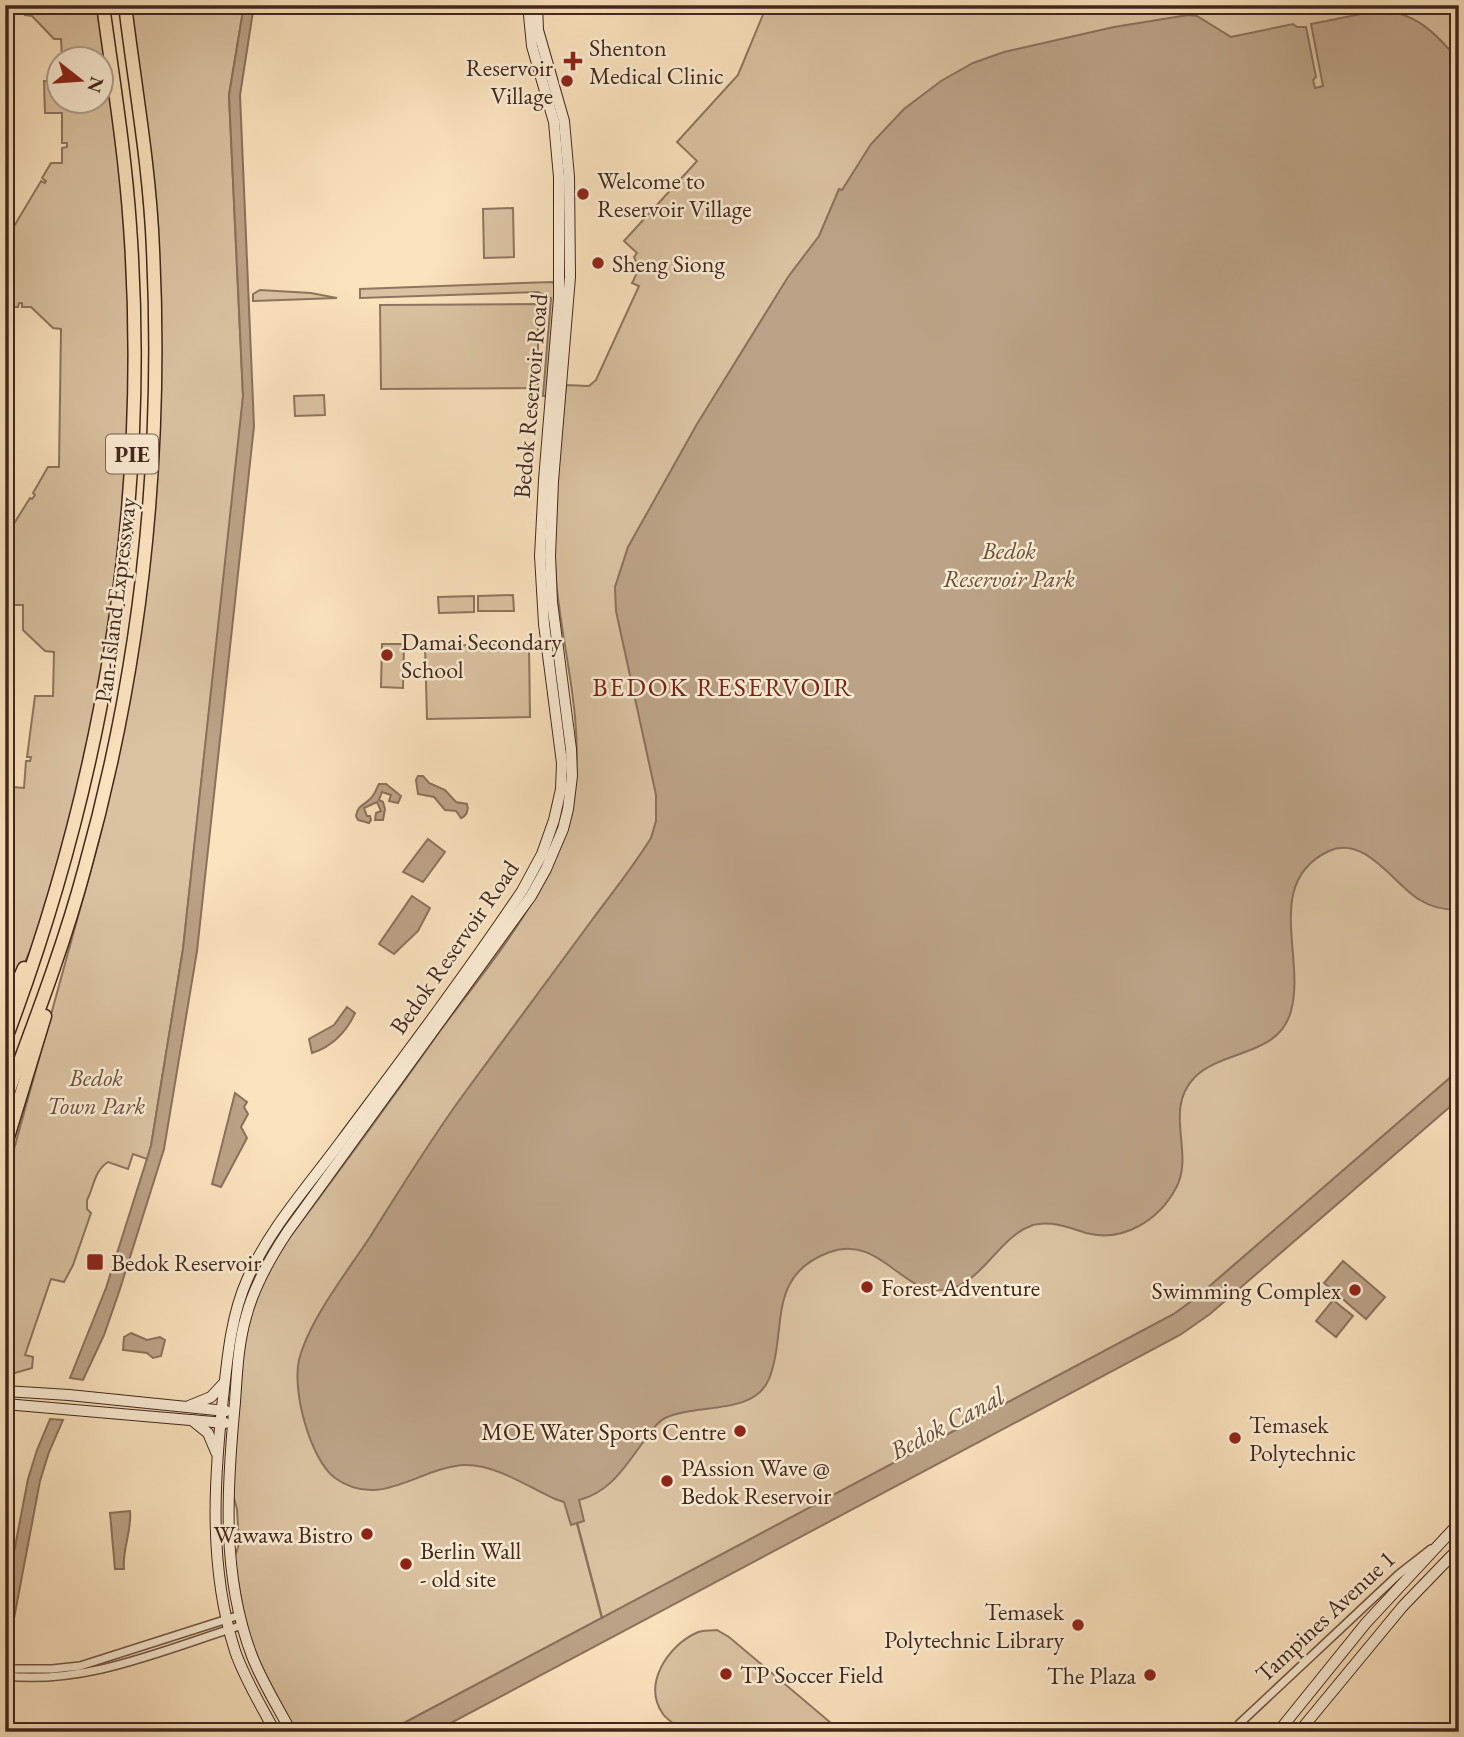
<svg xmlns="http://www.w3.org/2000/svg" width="1464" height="1737" viewBox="0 0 1464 1737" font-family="'EB Garamond',serif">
  <rect width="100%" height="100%" fill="#fbe3be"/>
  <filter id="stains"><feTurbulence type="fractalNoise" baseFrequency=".00286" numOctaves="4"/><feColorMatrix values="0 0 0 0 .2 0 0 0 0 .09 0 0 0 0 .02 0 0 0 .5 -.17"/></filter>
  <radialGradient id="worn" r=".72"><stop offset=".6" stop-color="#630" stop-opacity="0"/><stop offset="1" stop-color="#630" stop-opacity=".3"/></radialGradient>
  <!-- green -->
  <g fill="#dbc3a2" stroke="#8e755f" stroke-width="2">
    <polygon points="24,5 101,5 129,225 130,440 104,690 54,897 5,1007 5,798 13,787 24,788 26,761 30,761 31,757 27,757 35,696 53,696 54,652 45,651 23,630 23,605 5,605 5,538 30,498 32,499 35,495 33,493 48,467 59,467 61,329 53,328 31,307 22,307 22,303 19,303 18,307 5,307 5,281 9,281 10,233 41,181 45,183 46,181 42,178 51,163 62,163 62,148 67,147 67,143 62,143 62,113 45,113 44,81 59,81 60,102 102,102 102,60 62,59 61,39 54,39 32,16 25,15"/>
    <path d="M129 5H244L229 95 243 396 241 424 183 949 151 1146 147 1159 133 1154 128 1169 108 1162C94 1171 94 1187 87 1200V1209L91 1213 73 1265 64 1282 51 1279 25 1355 33 1357 32 1368 5 1376V1182L99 840 125 723 159 405Z"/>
    <path d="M767 5H1459V1070L1197 1297 1174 1314 387 1732H293L263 1674 246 1626 234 1559 239 1544 237 1509 231 1488 243 1346 257 1294 278 1253C333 1180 387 1106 440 1031 494 957 565 879 575 785 583 717 562 647 556 580 551 516 560 449 566 385L589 386 596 380 639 286 632 283C637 274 640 267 634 257L637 253 624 241 697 161 677 142 738 75Z"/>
    <polygon points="513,208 514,257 484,258 483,209"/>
    <polygon points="552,282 556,286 549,396 543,396 551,298 538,292 360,298 360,289"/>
    <polygon points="260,290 311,293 337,298 253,301 253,294"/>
    <polygon points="538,304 538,388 381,389 380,305"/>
    <polygon points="324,395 325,415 295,416 294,396"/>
    <polygon points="513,595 514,611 478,611 478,596"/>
    <polygon points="474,596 474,612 439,613 438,597"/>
    <polygon points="382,644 404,644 403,688 381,687"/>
    <polygon points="529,644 530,717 427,719 425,646"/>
    <path d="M717 1630 729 1637 837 1728 836 1732H684C678 1726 668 1721 663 1714 642 1684 668 1646 696 1633 702 1630 710 1631 717 1630Z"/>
  </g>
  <!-- water -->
  <g fill="#bca387" stroke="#8b715c" stroke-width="2">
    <polygon points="244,5 254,5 240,95 254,426 197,951 164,1149 119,1292 104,1335 83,1380 70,1378 106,1288 151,1146 183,949 243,396 229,95"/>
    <path d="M1376 11C1414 10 1436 33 1459 61V910C1445 910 1431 907 1420 900 1395 886 1365 834 1329 851 1263 882 1306 957 1291 1011 1279 1057 1222 1049 1194 1078 1163 1111 1195 1153 1176 1188 1159 1220 1123 1243 1086 1233 1070 1228 1051 1220 1033 1225 994 1238 980 1294 934 1290 900 1287 875 1235 830 1252 765 1275 788 1331 769 1379 754 1416 696 1403 665 1418 657 1422 652 1430 647 1437 627 1463 612 1492 579 1500L584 1521 571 1525 564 1502 555 1499C528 1487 497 1465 466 1465 420 1466 381 1511 335 1478 310 1459 292 1391 299 1360 309 1320 347 1272 370 1237 401 1188 432 1137 466 1091 508 1034 550 977 592 920 612 893 633 867 651 838L656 821V795L616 611 615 587 628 547 697 424 788 277 819 236 839 189 842 190 871 144 904 109 941 81 973 63 1004 52 1114 27 1188 15 1197 16 1231 37 1293 24 1297 27H1306L1316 77 1313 80 1315 88 1323 86 1311 24Z"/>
    <path d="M418 776H423L429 783 445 790 456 802 467 804C469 809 467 816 461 818L456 811 445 810 434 797 418 794 416 780Z"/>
    <path d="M379 784H386L401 796 398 803 389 801 391 795 382 792 379 800 383 802 385 809 383 820H375L376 813 381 811 377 802 364 808 367 816H370L371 820 369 823 358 820 356 816C358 805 363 806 370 799 375 795 376 789 379 784Z"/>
    <polygon points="428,839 445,852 423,882 403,872"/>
    <polygon points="412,896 430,908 418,931 394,954 379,944"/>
    <path d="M347 1007 355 1013C347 1031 332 1047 312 1053L309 1039 334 1025Z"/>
    <polygon points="1459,1070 1459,1099 1210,1314 1180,1335 434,1732 387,1732 1174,1314 1197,1297"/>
    <polygon points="235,1093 247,1102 244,1107 248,1114 241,1127 247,1138 221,1187 212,1184"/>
    <polygon points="1343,1261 1385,1297 1366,1319 1324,1283"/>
    <polygon points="1333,1300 1353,1316 1336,1337 1316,1321"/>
    <polygon points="131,1333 147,1340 160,1337 165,1340 161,1356 153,1358 147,1353 123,1350 124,1337"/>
    <polygon points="50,1419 63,1420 49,1452 40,1481 5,1666 5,1599 28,1479 37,1450"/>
    <path d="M130 1511C132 1531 122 1549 124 1569H115L110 1513Z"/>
  </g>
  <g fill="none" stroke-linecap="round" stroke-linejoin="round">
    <!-- stream -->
    <polyline stroke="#8b715c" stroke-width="2.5" points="577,1523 602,1618"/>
    <defs>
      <g id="minor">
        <polyline points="5,1669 52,1669 80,1666 240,1615"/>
        <path d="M5 1676C88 1685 165 1649 243 1625"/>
        <polyline points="1235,1732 1239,1724 1399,1574 1431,1549"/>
      </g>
      <g id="secondary">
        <polyline points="5,1391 69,1395 226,1411"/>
        <polyline points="5,1404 225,1423"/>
        <polyline points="189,1406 211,1397 223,1384"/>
        <polyline points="192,1420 208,1433 216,1452"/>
        <path d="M275 1732C261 1705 245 1680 235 1651 208 1566 214 1476 224 1389 228 1352 232 1314 247 1280 269 1229 309 1185 342 1140 403 1058 465 976 522 891L542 854 554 820 561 789 562 763 544 624 540 556 544 480 559 298V177L554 122 532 46 528 5"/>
        <path d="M291 1732C278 1707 262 1682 252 1656 221 1575 227 1486 235 1402 237 1374 238 1344 246 1317 254 1286 270 1258 288 1231L531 896 546 869 563 829 568 809 572 776 571 749 552 602 550 556 553 481 570 277 569 177 564 121 538 30 537 5"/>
        <polyline points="1278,1732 1366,1623 1459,1523"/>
        <polyline points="1299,1732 1403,1606 1459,1548"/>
      </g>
      <g id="motorway">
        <polyline points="5,1011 24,968"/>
        <path d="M5 1041C104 780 150 505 130 226 125 152 113 79 103 5"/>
        <path d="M5 1101C34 1023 64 946 85 867 141 667 163 458 153 250 150 169 135 87 125 5"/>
        <polyline points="5,1147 45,1016"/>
      </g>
    </defs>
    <!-- minor casing -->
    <use href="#minor" stroke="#705644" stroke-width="10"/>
    <!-- secondary casing -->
    <use href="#secondary" stroke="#41271c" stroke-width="12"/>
    <!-- motorway casing -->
    <use href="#motorway" stroke="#41271c" stroke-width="15"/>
    <!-- minor -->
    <use href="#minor" stroke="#fcedd5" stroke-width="7"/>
    <!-- secondary -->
    <use href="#secondary" stroke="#fcedd5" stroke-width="10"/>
    <!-- motorway -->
    <use href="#motorway" stroke="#fbe3be" stroke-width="12"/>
  </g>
  <!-- markers -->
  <g fill="#8f2418" stroke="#fcedd5" stroke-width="2.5">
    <path d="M569.5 50.5h7v7h7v7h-7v7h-7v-7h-7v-7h7z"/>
    <circle cx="567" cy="81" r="7"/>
    <circle cx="583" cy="194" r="7"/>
    <circle cx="598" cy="263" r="7"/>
    <circle cx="387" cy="655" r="7"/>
    <rect x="86" y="1253" width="18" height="18" rx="3.5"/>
    <circle cx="867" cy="1287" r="7"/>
    <circle cx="1355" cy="1290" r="7"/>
    <circle cx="740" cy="1431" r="7"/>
    <circle cx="1235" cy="1438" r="7"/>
    <circle cx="667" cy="1481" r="7"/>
    <circle cx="367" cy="1534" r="7"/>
    <circle cx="406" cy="1564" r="7"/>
    <circle cx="1078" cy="1625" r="7"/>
    <circle cx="726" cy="1674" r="7"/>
    <circle cx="1150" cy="1675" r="7"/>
  </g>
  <g text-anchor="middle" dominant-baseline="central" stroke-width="5" stroke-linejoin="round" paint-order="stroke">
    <!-- shield labels -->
    <rect fill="#fcedd5" stroke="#796254" stroke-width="2" x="106" y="434.5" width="52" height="39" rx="5"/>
    <g font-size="23" font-weight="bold" fill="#41271c">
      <text x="132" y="454">PIE</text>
    </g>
    <!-- poi labels -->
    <g font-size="24" fill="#41271c" stroke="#fcedd5" text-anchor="start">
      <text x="589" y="47">Shenton<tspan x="589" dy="28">Medical Clinic</tspan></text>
      <text x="553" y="67" text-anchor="end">Reservoir<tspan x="553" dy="28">Village</tspan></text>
      <text x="597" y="180">Welcome to<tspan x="597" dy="28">Reservoir Village</tspan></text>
      <text x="612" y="263">Sheng Siong</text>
      <text x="401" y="641">Damai Secondary<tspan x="401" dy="28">School</tspan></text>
      <text x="111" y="1262">Bedok Reservoir</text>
      <text x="881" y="1287">Forest Adventure</text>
      <text x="1341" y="1290" text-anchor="end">Swimming Complex</text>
      <text x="1249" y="1424">Temasek<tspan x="1249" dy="28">Polytechnic</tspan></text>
      <text x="726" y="1431" text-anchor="end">MOE Water Sports Centre</text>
      <text x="681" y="1467">PAssion Wave @<tspan x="681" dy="28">Bedok Reservoir</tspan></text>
      <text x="353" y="1534" text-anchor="end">Wawawa Bistro</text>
      <text x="420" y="1550">Berlin Wall<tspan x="420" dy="28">- old site</tspan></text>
      <text x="1064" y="1611" text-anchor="end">Temasek<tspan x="1064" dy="28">Polytechnic Library</tspan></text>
      <text x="740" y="1674">TP Soccer Field</text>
      <text x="1136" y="1675" text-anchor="end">The Plaza</text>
    </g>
    <!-- street labels -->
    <g font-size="24" fill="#41271c" stroke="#fcedd5">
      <text transform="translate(530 396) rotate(-85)">Bedok Reservoir Road</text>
      <text transform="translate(115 600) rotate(-83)">Pan-Island Expressway</text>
      <text transform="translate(454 947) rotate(-55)">Bedok Reservoir Road</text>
      <text transform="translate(1325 1616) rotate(-43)">Tampines Avenue 1</text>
    </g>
    <!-- park labels -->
    <g font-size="24" font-style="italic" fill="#684e3e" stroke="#fcedd5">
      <text x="1009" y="550">Bedok<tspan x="1009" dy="28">Reservoir Park</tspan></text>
      <text x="96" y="1077">Bedok<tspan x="96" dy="28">Town Park</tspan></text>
    </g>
    <!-- neighbourhood labels -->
    <g font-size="26" letter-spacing="2" fill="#7a1f14" stroke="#fcedd5">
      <text x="723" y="687">BEDOK RESERVOIR</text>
    </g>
    <!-- water labels -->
    <g font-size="26" font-style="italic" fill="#664c3c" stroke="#fcedd5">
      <text transform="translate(947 1423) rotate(-28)">Bedok Canal</text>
    </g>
  </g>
  <!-- margin -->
  <rect width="1464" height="1737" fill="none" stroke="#fbe3be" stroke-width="28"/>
  <rect x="7" y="7" width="1450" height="1723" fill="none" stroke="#41271c" stroke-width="3.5"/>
  <rect x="14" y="14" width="1436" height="1709" fill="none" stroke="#41271c" stroke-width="2"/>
  <!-- north arrow -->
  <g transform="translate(80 80) rotate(107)"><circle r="33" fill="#fcedd5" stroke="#b19e8b" stroke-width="2"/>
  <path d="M0-5L12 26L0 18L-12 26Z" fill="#8f2418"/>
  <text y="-10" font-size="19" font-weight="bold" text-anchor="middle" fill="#41271c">N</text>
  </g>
  <rect width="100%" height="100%" filter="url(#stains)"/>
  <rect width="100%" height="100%" fill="url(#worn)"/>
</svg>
